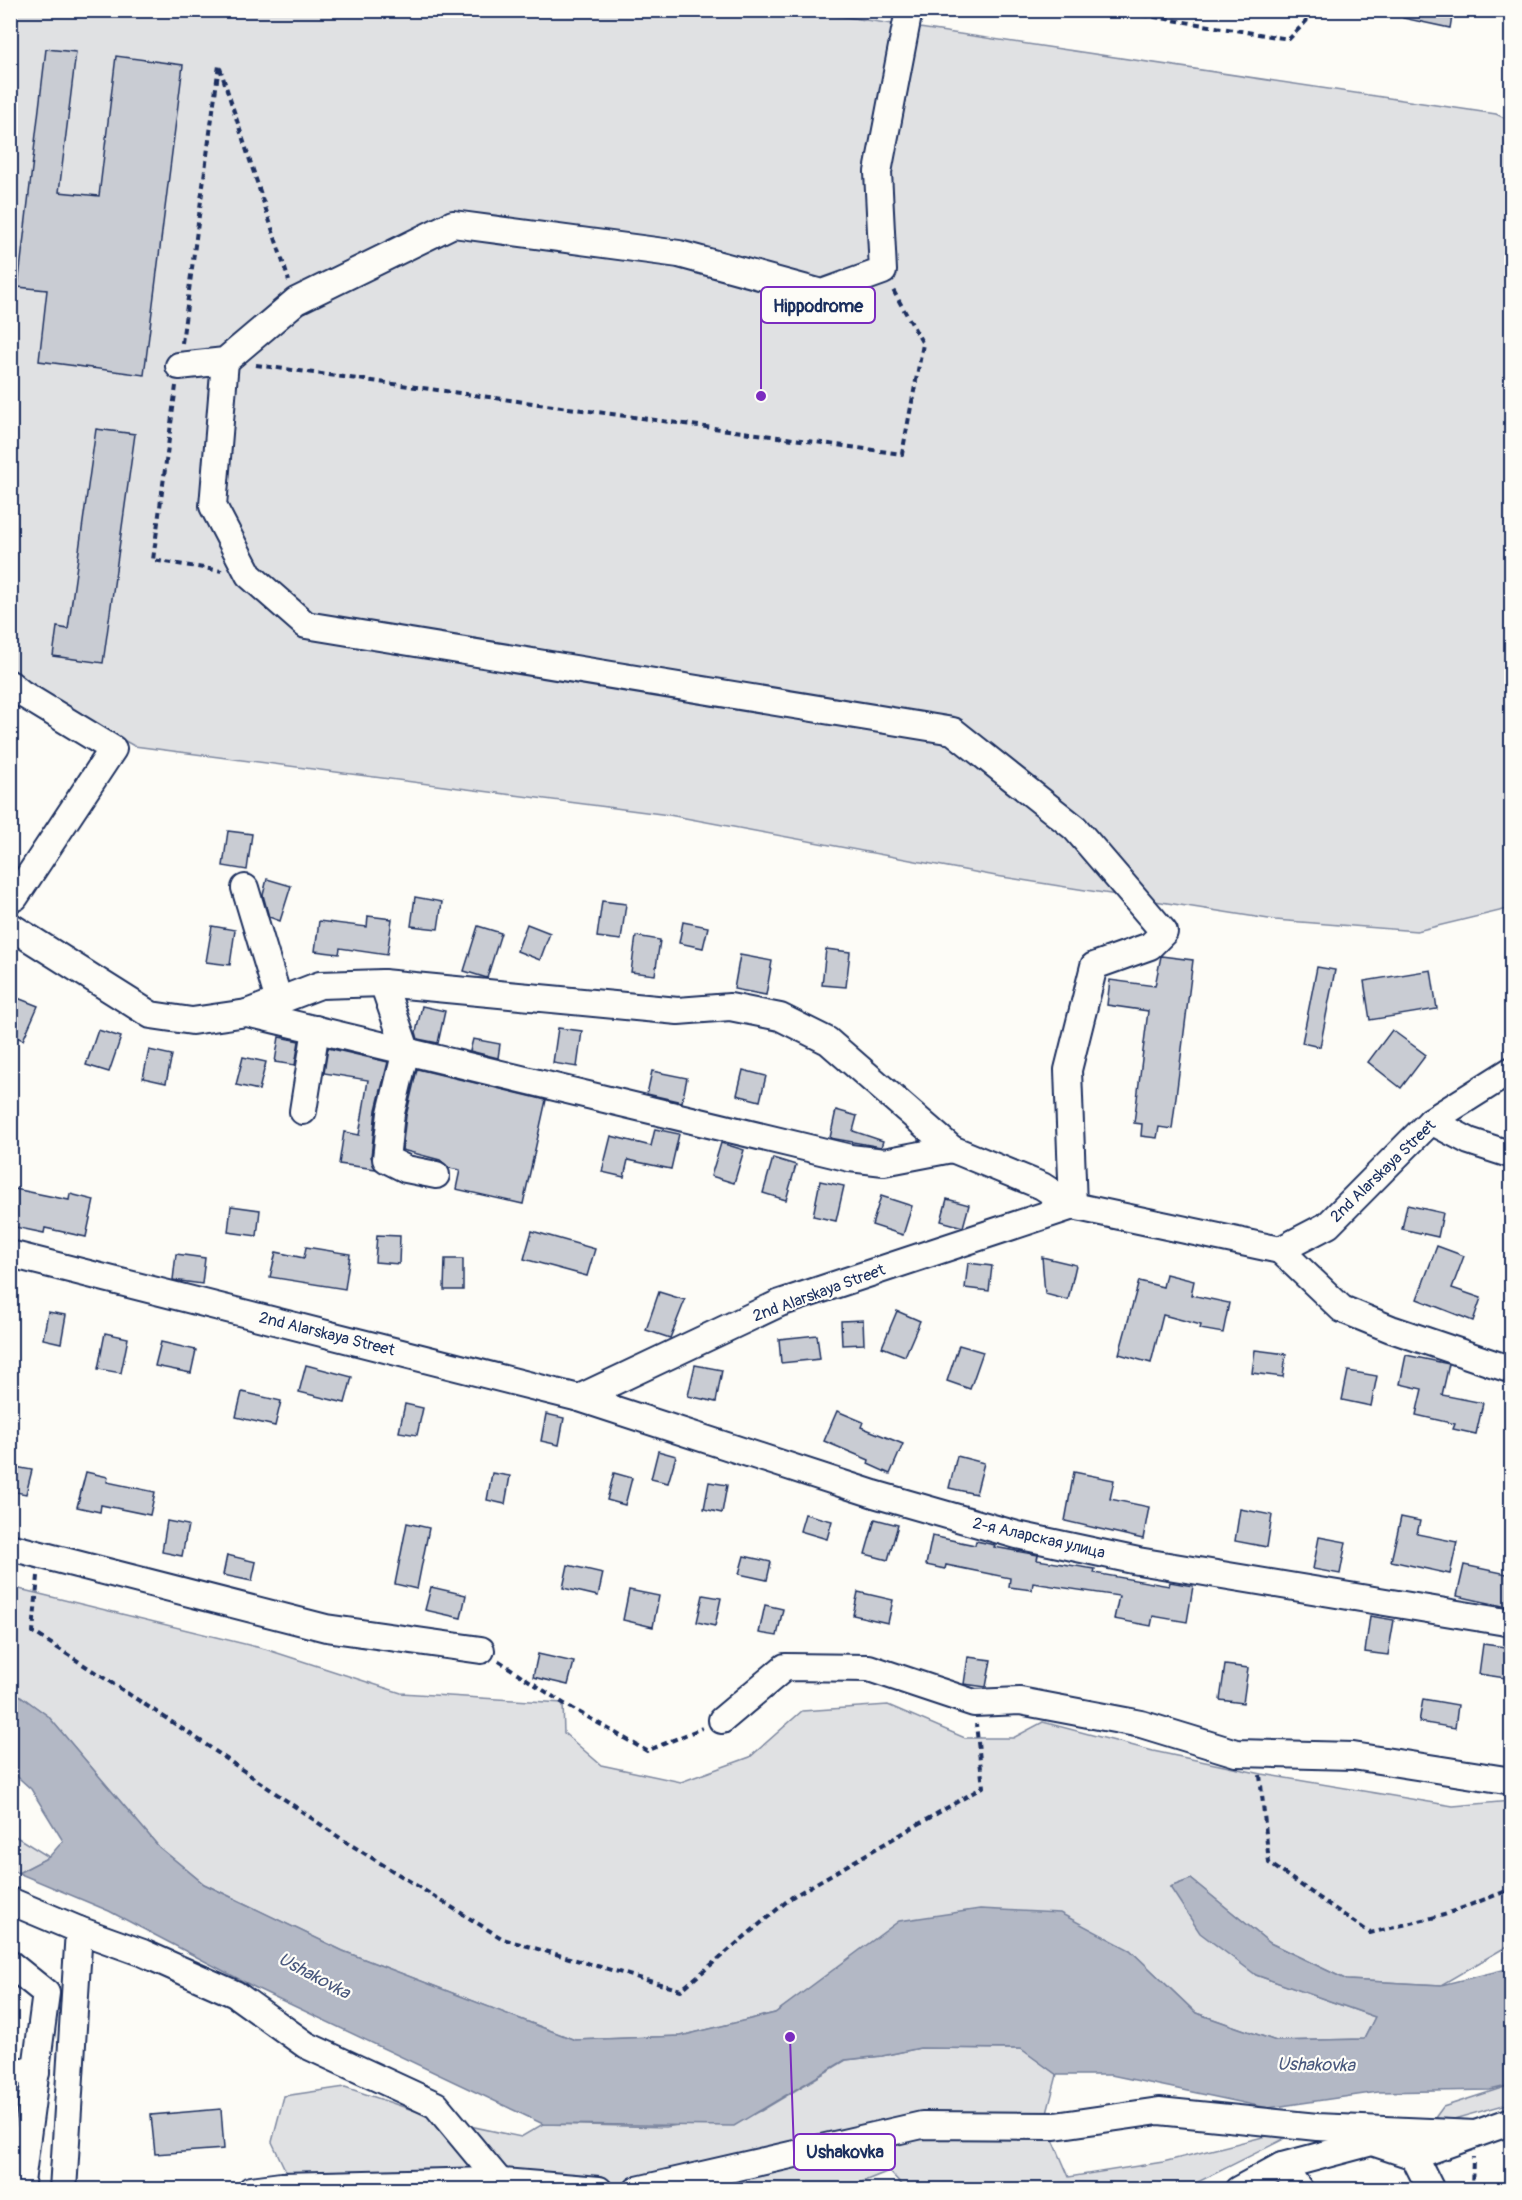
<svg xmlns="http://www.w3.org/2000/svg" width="1522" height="2200" viewBox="0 0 1522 2200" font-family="Pangolin,sans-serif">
  <rect width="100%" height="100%" fill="#fdfcf7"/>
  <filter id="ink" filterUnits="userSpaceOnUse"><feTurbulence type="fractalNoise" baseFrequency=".0167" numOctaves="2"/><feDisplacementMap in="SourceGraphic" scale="12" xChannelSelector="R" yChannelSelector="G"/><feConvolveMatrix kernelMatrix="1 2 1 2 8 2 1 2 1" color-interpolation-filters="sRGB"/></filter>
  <g filter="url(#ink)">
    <!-- green -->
    <g fill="#e0e1e3" stroke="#7e88a0" stroke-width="1.5">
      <polygon points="799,10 1496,114 1511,121 1512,908 1417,931 1275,920 996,876 669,815 134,746 31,687 11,672 10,13 13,11"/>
      <polygon points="11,1587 265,1649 401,1693 563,1703 564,1733 601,1765 681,1782 750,1757 802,1711 888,1705 965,1738 1013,1738 1043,1722 1153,1751 1262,1774 1453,1806 1511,1801 1511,1944 1441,1985 1347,1980 1270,1943 1191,1879 1170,1887 1256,1975 1375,2017 1364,2039 1276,2041 1196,2013 1130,1950 822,1980 775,2013 681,2036 575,2040 343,1951 204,1884 159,1847 48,1716 11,1689"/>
      <polygon points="10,1833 49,1857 18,1873 11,1870"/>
      <polygon points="920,2048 1022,2049 1057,2075 1045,2121 1069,2177 1163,2162 1283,2132 1286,2136 1282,2140 1182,2190 906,2189 889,2171 842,2190 335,2190 290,2180 272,2142 284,2096 345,2087 442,2120 521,2137 543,2124 666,2127 761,2111 846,2060 882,2056"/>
      <polygon points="1511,2085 1511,2103 1429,2126 1443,2107"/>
    </g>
    <!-- water -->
    <polygon fill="#b3b8c5" stroke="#76819c" stroke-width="1.5" points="11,1689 48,1716 159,1847 204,1884 343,1951 575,2040 681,2036 775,2013 899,1921 980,1909 1060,1913 1130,1950 1196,2013 1276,2041 1364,2039 1375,2017 1256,1975 1200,1933 1170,1887 1191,1879 1270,1943 1347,1980 1441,1985 1511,1968 1511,2085 1490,2090 1378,2092 1268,2108 1111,2075 1057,2075 1021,2049 920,2048 882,2056 845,2060 734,2126 543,2124 256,1988 109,1911 18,1873 49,1857 63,1841 31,1789 11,1771"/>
    <!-- building -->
    <g fill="#c9ccd3" stroke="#1b2f5e" stroke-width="1.5">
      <polygon points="1403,10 1453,10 1450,28 1403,18"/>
      <polygon points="46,49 76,52 59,192 99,196 116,56 183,65 144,375 39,361 47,290 18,287"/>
      <polygon points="96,429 135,434 103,663 53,656 57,627 68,629"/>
      <polygon points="228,831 252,834 247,870 223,866"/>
      <polygon points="267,879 291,886 280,921 269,917 263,895"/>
      <polygon points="415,897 442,902 438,929 411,926"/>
      <polygon points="602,901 626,904 621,940 597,937"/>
      <polygon points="368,916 392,919 387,955 340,948 339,954 315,951 319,921 367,927"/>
      <polygon points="683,922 708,927 703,948 679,943"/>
      <polygon points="527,924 550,933 540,960 517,951"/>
      <polygon points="212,926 235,930 230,965 206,962"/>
      <polygon points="478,926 501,933 487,978 464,971"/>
      <polygon points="636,936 660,940 655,975 631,972"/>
      <polygon points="826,949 850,952 846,987 822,985"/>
      <polygon points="740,955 772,961 766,995 734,989"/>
      <polygon points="1161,956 1193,960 1172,1129 1159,1127 1157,1138 1141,1136 1142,1124 1134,1123 1148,1011 1107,1005 1110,980 1155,986"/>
      <polygon points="1317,967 1335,970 1320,1047 1302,1043"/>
      <polygon points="1431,970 1437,1009 1370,1020 1364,981"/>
      <polygon points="15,997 38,1006 23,1040 10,1034 10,1009"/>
      <polygon points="422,1006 445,1011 438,1043 418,1039 416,1032"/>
      <polygon points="558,1028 582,1031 577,1067 553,1063"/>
      <polygon points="98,1030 121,1037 109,1072 86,1065"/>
      <polygon points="1392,1030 1426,1055 1401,1088 1368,1062"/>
      <polygon points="279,1037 299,1041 295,1065 275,1062"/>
      <polygon points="473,1039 500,1044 498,1058 470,1051"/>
      <polygon points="328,1048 388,1062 376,1110 371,1157 376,1169 339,1164 344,1132 359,1135 368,1080 324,1073"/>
      <polygon points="149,1050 172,1055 166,1083 143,1078"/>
      <polygon points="243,1057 266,1062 259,1090 236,1085"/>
      <polygon points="417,1069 546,1100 523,1204 456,1189 460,1170 449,1168 440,1160 402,1150 406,1116"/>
      <polygon points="743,1070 766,1076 760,1101 737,1095"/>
      <polygon points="652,1071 687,1078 682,1102 647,1094"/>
      <polygon points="836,1110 857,1116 853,1131 883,1141 881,1147 830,1138"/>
      <polygon points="655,1129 679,1134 671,1169 628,1160 624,1177 602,1172 611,1136 651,1146"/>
      <polygon points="721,1143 744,1150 734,1183 711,1176"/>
      <polygon points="773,1158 796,1165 786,1200 763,1193"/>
      <polygon points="820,1181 844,1186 836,1221 813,1216"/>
      <polygon points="10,1188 69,1200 70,1194 94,1200 86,1237 45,1228 44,1233 10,1226"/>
      <polygon points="881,1196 912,1206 903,1235 872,1225"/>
      <polygon points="947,1199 969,1205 963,1227 941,1221"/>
      <polygon points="1407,1205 1443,1213 1438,1237 1402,1229"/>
      <polygon points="231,1206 260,1210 257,1236 228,1232"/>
      <polygon points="532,1231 595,1249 587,1276 524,1259"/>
      <polygon points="377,1235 400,1236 399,1264 375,1262"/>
      <polygon points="1437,1246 1464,1256 1452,1288 1481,1298 1473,1321 1417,1299"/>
      <polygon points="306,1247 350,1254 345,1289 270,1277 276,1252 304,1258"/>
      <polygon points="176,1254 205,1258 202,1284 173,1280"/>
      <polygon points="1042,1257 1076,1265 1068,1300 1045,1294"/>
      <polygon points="445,1259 463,1259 463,1290 444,1290"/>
      <polygon points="968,1263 992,1266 989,1291 965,1288"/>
      <polygon points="1166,1274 1194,1281 1191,1295 1229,1303 1223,1333 1200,1329 1201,1325 1163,1315 1151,1363 1119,1354 1139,1281 1163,1287"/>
      <polygon points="659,1292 685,1300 670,1338 646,1330"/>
      <polygon points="897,1311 920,1321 905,1356 882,1347"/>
      <polygon points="48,1312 66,1315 61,1343 43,1339"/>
      <polygon points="863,1320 864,1344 842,1345 841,1321"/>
      <polygon points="105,1333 128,1338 121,1373 98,1369"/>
      <polygon points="817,1335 820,1359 781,1363 779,1339"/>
      <polygon points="161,1342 196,1350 191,1373 155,1366"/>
      <polygon points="959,1345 983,1352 970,1389 947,1381"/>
      <polygon points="1255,1350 1286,1354 1283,1377 1252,1373"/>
      <polygon points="1406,1355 1449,1364 1442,1395 1483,1403 1476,1434 1453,1429 1455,1424 1416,1415 1422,1389 1400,1384"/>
      <polygon points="306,1365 352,1377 345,1403 299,1392"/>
      <polygon points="695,1365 722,1370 716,1402 688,1396"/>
      <polygon points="1348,1371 1377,1376 1371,1406 1342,1400"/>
      <polygon points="242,1392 281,1401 275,1426 236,1417"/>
      <polygon points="405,1404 423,1408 417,1435 399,1432"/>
      <polygon points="837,1411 863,1422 861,1427 903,1444 890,1474 868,1464 869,1460 824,1441"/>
      <polygon points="546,1414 564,1418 559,1445 541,1441"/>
      <polygon points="658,1451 676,1456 668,1483 651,1479"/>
      <polygon points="957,1456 984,1463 976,1494 949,1488"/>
      <polygon points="10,1466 32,1470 26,1494 10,1491"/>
      <polygon points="86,1472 108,1477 107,1482 155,1492 150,1515 101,1505 100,1512 77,1507"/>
      <polygon points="1074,1472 1114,1480 1110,1499 1149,1507 1143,1539 1065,1521"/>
      <polygon points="492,1473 510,1476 505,1504 487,1500"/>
      <polygon points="614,1473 632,1478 625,1505 607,1500"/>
      <polygon points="709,1482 727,1485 722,1513 704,1509"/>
      <polygon points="1240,1509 1272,1515 1267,1547 1235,1541"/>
      <polygon points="805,1514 832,1521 827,1539 800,1531"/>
      <polygon points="1401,1517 1420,1521 1417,1534 1457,1542 1450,1574 1391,1561"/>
      <polygon points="875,1519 898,1525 888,1560 865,1554"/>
      <polygon points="167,1521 188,1525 182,1556 162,1552"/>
      <polygon points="407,1523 429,1528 417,1589 395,1584"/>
      <polygon points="932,1536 975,1545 976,1541 995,1545 994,1547 1038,1555 1037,1560 1095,1569 1094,1573 1169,1586 1170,1582 1193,1586 1187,1622 1153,1616 1151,1626 1114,1619 1119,1596 1033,1583 1032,1590 1009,1587 1010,1578 946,1565 945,1569 926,1565"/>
      <polygon points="1319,1537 1346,1542 1340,1574 1313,1569"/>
      <polygon points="227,1555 256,1562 252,1581 223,1575"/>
      <polygon points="744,1556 771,1562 767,1580 739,1574"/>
      <polygon points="568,1565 603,1573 598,1596 563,1588"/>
      <polygon points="1464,1565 1512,1575 1512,1608 1457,1596"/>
      <polygon points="431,1587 466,1595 461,1618 425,1610"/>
      <polygon points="629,1590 659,1596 653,1627 623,1620"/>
      <polygon points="858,1592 893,1600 888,1623 853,1615"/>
      <polygon points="703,1595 721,1598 715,1626 697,1622"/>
      <polygon points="765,1605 783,1609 777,1636 759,1633"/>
      <polygon points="1370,1616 1394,1620 1388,1655 1365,1652"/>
      <polygon points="1483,1644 1512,1648 1512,1679 1479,1674"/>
      <polygon points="538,1654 574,1662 568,1685 533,1677"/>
      <polygon points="968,1657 991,1660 986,1687 964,1684"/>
      <polygon points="1225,1665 1248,1668 1243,1703 1220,1700"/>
      <polygon points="1423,1699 1458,1705 1455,1728 1419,1722"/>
      <polygon points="221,2109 224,2149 155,2154 151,2115"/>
    </g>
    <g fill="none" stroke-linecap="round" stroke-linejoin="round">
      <defs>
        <g id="minor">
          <polyline points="225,361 213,506 249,575 306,625 953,731 1075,828 1164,932 1150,946 1094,966 1068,1070 1073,1206"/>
          <polyline points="179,366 225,361 296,301 453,224 679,254 822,293 883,271 878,172 909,10"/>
          <polyline points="10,684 21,693 113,749 15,897 10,898"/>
          <polyline points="245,888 279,1001"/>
          <polyline points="10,926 151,1015 192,1021 247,1013 850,1158 884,1162 952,1149"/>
          <polyline points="383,983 406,1050 391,1113 386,1159 406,1169 436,1175"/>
          <polyline points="247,1013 320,985 383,983 678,1011 730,1007 780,1017 828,1041 952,1149 1042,1186 1073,1206"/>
          <polyline points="303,1111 316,1029"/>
          <polyline points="1431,1121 1469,1141 1512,1155"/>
          <polyline points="1280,1250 1342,1309 1391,1329 1512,1370"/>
          <polyline points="10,1254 579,1398 874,1494 1017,1535 1138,1561 1512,1623"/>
          <polyline points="579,1398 780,1303 1073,1206 1280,1250 1328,1225 1431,1121 1512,1070"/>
          <polyline points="10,1547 326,1628 481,1650"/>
          <polyline points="722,1720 785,1667 869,1668 974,1703 1020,1701 1141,1724 1236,1753 1353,1756 1512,1781"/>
          <polyline points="10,1901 79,1930 63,2190"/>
          <polyline points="79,1930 143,1953 235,1994 306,2045 436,2105 500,2182"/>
          <polyline points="10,1964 46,1993 20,2190"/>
          <polyline points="10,2070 36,2073"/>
          <polyline points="1414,2156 1512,2121"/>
          <polyline points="1414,2156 1431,2190"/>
          <polyline points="1282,2166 1300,2190"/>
          <polyline points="251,2190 281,2186 490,2181 599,2190"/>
          <polyline points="637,2190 922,2125 1055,2126 1159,2111 1317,2127 1475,2134"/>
          <polyline points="1238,2190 1282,2166 1372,2142 1414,2156"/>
        </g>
      </defs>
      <!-- minor casing -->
      <use href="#minor" stroke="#1b2f5e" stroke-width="30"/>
      <!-- path -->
      <g stroke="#1b2f5e" stroke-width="4" stroke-dasharray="6 4.5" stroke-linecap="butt">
        <polyline points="1112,10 1289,39 1317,10"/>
        <polyline points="182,343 219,65 289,281"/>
        <polyline points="256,365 902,454 923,344 893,290"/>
        <polyline points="176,386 153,560 222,571"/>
        <polyline points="38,1576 33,1632 195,1737 343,1840 503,1939 681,1990 792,1897 983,1787 976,1724"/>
        <polyline points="499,1661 563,1703 647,1751 702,1728"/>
        <polyline points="1260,1775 1269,1863 1370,1933 1444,1915 1509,1890 1512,1876"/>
        <polyline points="1472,2190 1473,2157"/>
      </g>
      <!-- minor -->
      <use href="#minor" stroke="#fdfcf7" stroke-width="26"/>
    </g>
  </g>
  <g text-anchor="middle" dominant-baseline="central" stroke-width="4.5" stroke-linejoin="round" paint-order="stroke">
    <!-- street labels -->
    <g font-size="16" fill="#1b2f5e" stroke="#fdfcf7">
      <text transform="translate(1383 1171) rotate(-44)">2nd Alarskaya Street</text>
      <text transform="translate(819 1293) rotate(-20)">2nd Alarskaya Street</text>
      <text transform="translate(327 1334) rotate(14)">2nd Alarskaya Street</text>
      <text transform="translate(1039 1538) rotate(13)">2-я Аларская улица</text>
    </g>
    <!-- water labels -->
    <g font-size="18" font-style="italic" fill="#49587d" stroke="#fdfcf7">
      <text transform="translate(314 1976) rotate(28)">Ushakovka</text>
      <text transform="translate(1316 2065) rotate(1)">Ushakovka</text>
    </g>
  </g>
  <!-- callouts -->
  <path fill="none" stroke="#7b2cbf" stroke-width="2" d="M761 396L761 305M790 2037L794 2152"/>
  <g fill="#7b2cbf" stroke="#fdfcf7" stroke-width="2">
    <circle cx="761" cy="396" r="6"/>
    <circle cx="790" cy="2037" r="6"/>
  </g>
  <g fill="#fdfcf7" stroke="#7b2cbf" stroke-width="2">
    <rect x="761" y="287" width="114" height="36" rx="6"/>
    <rect x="794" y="2134" width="101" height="36" rx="6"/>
  </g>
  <g font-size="18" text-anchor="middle" font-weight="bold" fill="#1b2f5e">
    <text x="818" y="312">Hippodrome</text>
    <text x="845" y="2158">Ushakovka</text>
  </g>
  <!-- margin -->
  <rect width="1522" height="2200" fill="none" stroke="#fdfcf7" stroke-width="36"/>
  <rect x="18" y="18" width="1486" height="2164" fill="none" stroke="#1b2f5e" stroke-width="2" filter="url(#ink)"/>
</svg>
